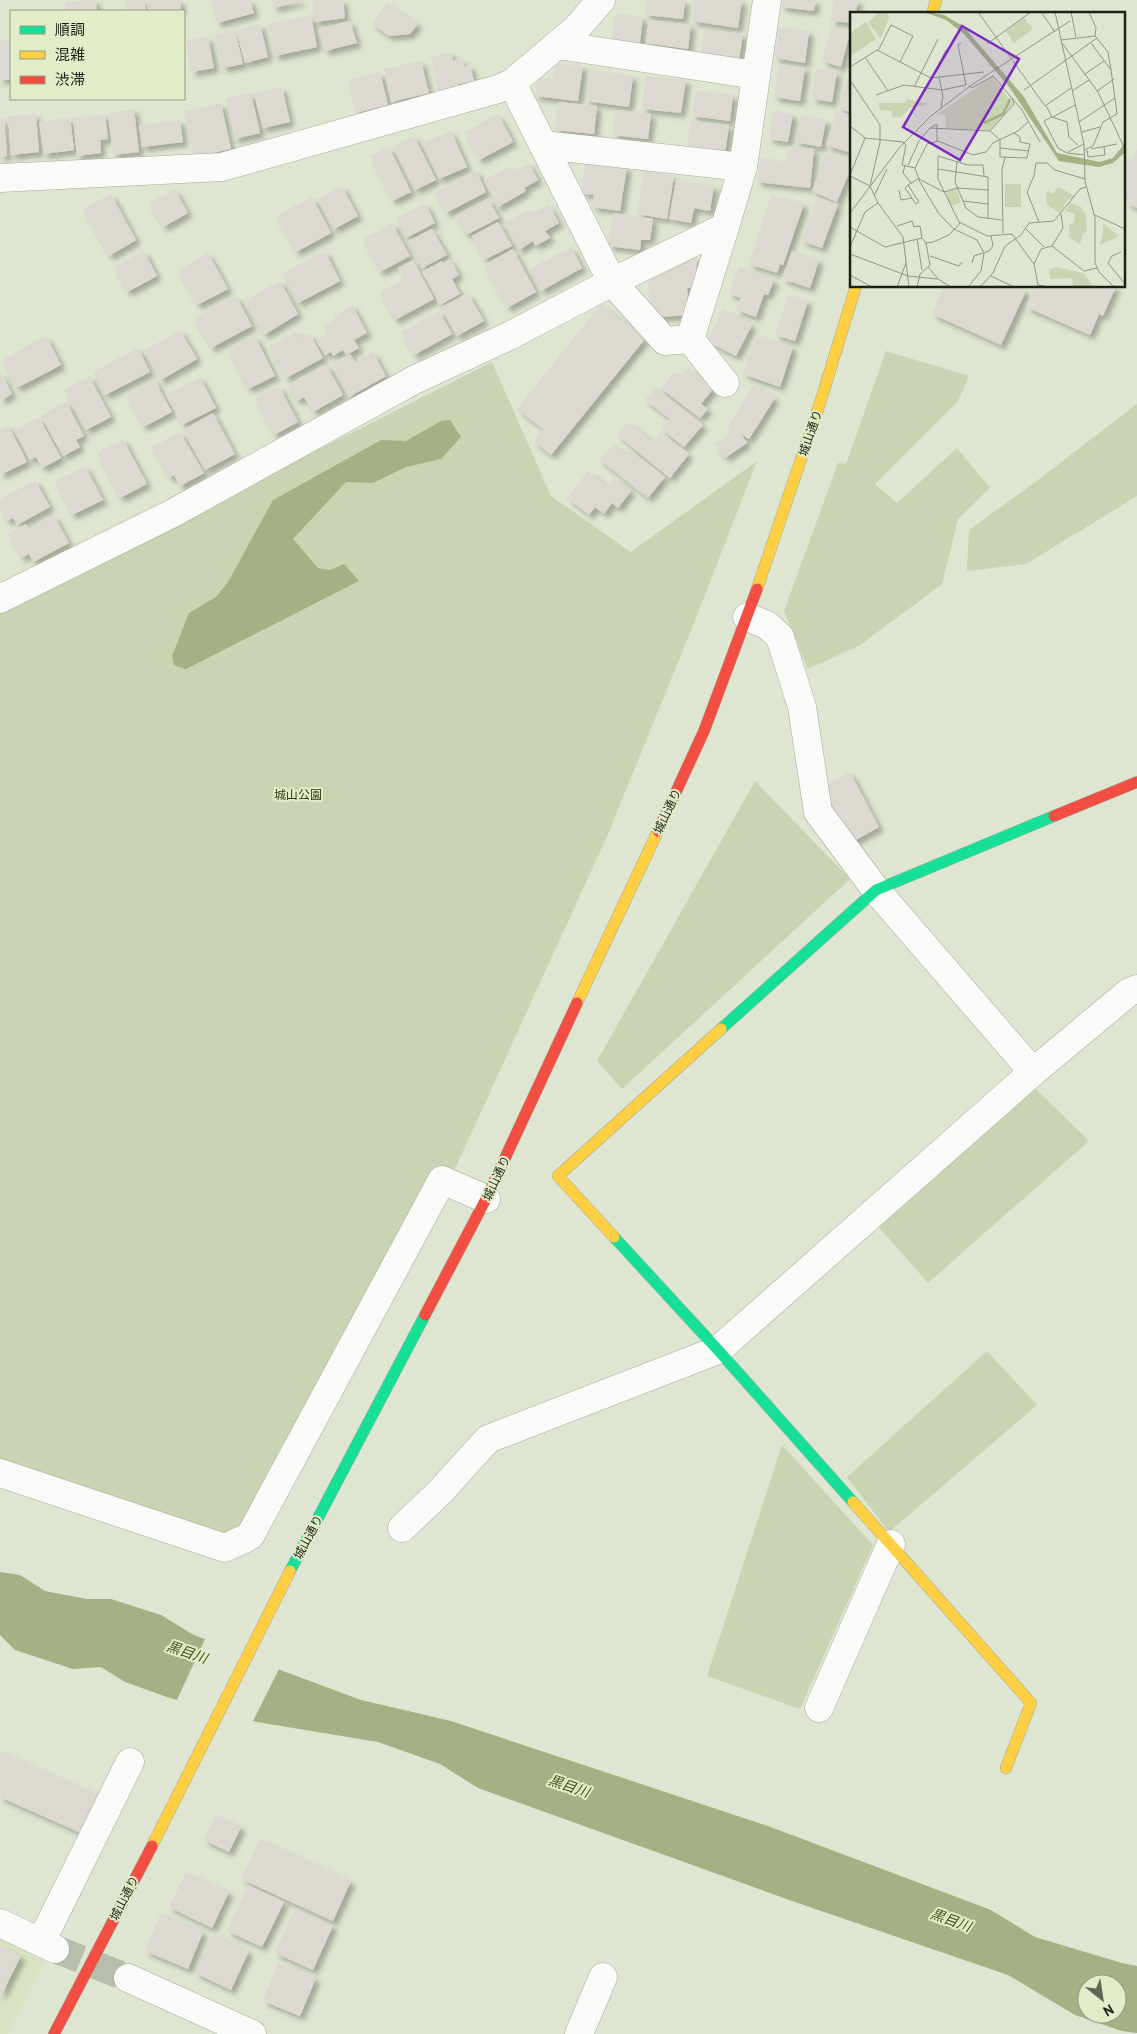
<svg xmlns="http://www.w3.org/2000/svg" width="1137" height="2034" viewBox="0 0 1137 2034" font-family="'PT Sans','Noto Sans JP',sans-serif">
  <defs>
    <filter id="shadow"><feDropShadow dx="4.5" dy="4.5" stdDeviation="2.5" flood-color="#0004"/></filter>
  </defs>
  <rect width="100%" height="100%" fill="#dee5d1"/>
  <!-- built -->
  <polygon fill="#d8e3c3" points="0,1932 48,1954 8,2034 0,2034"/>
  <!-- green -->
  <g fill="#c9d4b3">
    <polygon points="886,351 969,376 958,401 875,484 897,503 957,448 990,488 958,519 942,584 860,645 808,669 784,611 838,463 846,464"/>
    <polygon points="492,362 551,496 631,552 757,461 694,623 608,834 454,1171 438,1165 246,1530 222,1540 0,1459 0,610"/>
    <polygon points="1137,404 1137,496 1026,564 967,571 969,530 1038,480"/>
    <polygon points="755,781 850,879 622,1089 597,1061"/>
    <polygon points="1033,1086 1089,1141 928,1283 877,1225"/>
    <polygon points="987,1351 1037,1405 889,1532 847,1477"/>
    <polygon points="782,1445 873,1545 800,1709 707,1676"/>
  </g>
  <!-- water -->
  <g fill="#a3b185" fill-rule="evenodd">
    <polygon points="450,420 461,437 441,459 406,467 373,483 346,482 293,539 318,568 330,570 344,564 359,581 186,669 174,665 172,656 189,613 216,597 228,582 273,500 381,440 406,441 441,421"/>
    <path d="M0 1572 20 1575 45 1591 87 1599H111L161 1615 192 1634 283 1671 361 1700 451 1721 768 1826 991 1910 1035 1937 1122 1963 1137 1966V2033L1122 2031 1075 2015 1008 1975 795 1902 478 1788 440 1764 378 1742 257 1722 170 1698 125 1682 101 1667 73 1669 15 1650 0 1635ZM1087 1984H1117V2014H1087Z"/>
  </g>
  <!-- pier -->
  <polygon fill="#dee5d1" points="206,1637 280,1667 252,1723 176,1702"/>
  <!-- building -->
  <g fill="#ddd8d2" filter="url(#shadow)">
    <polygon points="88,0 96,0 97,11 66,11 65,3"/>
    <polygon points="126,0 145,0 146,11 127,11"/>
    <polygon points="147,0 180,0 181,11 148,11"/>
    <polygon points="211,0 250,0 254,13 217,23"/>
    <polygon points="272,0 302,0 302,1 274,8"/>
    <polygon points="313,0 343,0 345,18 315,22"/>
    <polygon points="647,0 685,0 683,19 645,15"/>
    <polygon points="695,0 742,0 738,28 692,21"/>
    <polygon points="782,0 816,0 814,11 781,7"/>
    <polygon points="834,0 858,0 856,14 851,14 851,23 831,21"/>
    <polygon points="387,3 418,24 410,34 389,36 372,24"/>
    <polygon points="615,14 643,17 639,51 611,47"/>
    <polygon points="311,15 317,47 275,56 268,24"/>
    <polygon points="649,20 691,25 688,49 646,43"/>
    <polygon points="350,21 357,43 325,51 319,29"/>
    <polygon points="260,24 268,57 245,63 236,30"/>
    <polygon points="779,27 809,31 805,63 775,58"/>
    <polygon points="831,28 850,33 841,67 822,61"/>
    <polygon points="704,29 743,34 739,60 701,55"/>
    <polygon points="235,30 243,64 223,68 215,34"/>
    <polygon points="208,37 214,68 192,72 186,41"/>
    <polygon points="11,40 11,80 0,80 0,41"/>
    <polygon points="451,52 453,61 462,59 464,67 470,65 474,81 458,84 459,89 439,93 431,57"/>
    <polygon points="421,61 429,93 391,102 384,69"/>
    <polygon points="555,63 583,66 578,101 535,96 538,77 553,79"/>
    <polygon points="780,64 805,68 800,101 774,97"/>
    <polygon points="851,67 851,112 839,109"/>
    <polygon points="816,69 837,72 832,102 812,99"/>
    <polygon points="590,70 633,76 629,107 586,101"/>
    <polygon points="380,72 388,105 356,113 348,80"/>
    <polygon points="646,76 686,80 681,113 642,109"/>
    <polygon points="282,87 290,122 263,128 254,93"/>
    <polygon points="696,90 733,95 730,121 692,116"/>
    <polygon points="251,93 260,133 235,139 226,98"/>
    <polygon points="558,102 597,106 594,134 555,130"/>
    <polygon points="221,103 231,149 193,157 184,111"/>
    <polygon points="134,109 139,152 113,155 108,113"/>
    <polygon points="616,110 651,114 648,139 613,135"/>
    <polygon points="773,111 793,114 788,142 769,139"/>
    <polygon points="837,111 851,115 851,153 826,145"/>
    <polygon points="36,114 39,152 11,155 8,116"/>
    <polygon points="105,114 108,139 100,140 101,153 77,156 73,118"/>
    <polygon points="498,114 513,142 479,160 464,133"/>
    <polygon points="801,115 826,120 821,147 795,142"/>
    <polygon points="0,118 4,118 7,156 0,157"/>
    <polygon points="70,118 74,150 44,154 39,122"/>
    <polygon points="180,120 183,142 142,147 139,125"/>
    <polygon points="691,121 729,125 725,154 687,150"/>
    <polygon points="451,131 467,167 439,179 423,143"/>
    <polygon points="414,136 436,180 415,190 393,147"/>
    <polygon points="788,146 814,149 810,188 757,182 761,158 786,162"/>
    <polygon points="389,147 411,192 392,201 370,156"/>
    <polygon points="1137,149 1137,208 1126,203 1129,197 1123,194 1123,164 1126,158 1132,161"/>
    <polygon points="826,154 851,164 851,168 837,202 812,191"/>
    <polygon points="586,161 627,167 620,211 592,207 594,195 581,193"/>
    <polygon points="529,163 538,180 524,188 526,191 498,207 484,180 509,167 512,172"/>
    <polygon points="476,170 486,192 446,213 435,192"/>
    <polygon points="644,171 674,176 667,219 637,214"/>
    <polygon points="676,180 714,186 710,211 694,208 691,223 669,219"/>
    <polygon points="342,186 358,216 334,229 318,199"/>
    <polygon points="175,189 188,213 163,227 149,203"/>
    <polygon points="111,194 136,240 109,256 83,209"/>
    <polygon points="771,196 782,199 783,197 804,204 783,265 780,264 777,273 749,264"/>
    <polygon points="312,197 331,233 296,252 276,216"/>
    <polygon points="817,197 838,204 822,248 802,241"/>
    <polygon points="488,199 499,218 466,235 455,216"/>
    <polygon points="425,203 435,223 406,238 396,219"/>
    <polygon points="549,205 559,223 545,231 550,238 535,246 533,241 519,250 505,223 530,209 533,214"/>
    <polygon points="613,213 653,219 650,240 641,240 640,250 608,246"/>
    <polygon points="498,222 512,246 484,260 472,236"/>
    <polygon points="392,223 410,256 380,272 363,239"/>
    <polygon points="432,229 447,255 422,268 408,241"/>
    <polygon points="571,247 582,268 541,291 530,269"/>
    <polygon points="513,249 536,292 507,308 484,265"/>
    <polygon points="144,251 157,276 127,292 114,267"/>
    <polygon points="325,251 340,281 298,303 283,273"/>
    <polygon points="792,251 819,260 810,288 782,279"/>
    <polygon points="208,253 228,289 197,305 178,270"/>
    <polygon points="696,256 698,287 687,288 689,315 659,317 650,303 648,277"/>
    <polygon points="450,259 459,275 452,279 460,294 440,305 422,272 442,261 443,263"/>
    <polygon points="413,260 434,299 395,320 380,292 405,279 398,268"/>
    <polygon points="739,267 774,280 768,295 764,294 756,317 736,310 741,298 729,294"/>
    <polygon points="280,281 298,314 264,335 244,301"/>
    <polygon points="944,286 1016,286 1026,291 1001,345 932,314"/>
    <polygon points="1031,286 1116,286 1103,316 1099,314 1090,335 1026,307 1034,288"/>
    <polygon points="468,293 484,321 457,336 441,307"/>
    <polygon points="788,295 808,301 795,341 775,335"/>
    <polygon points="236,296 252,326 211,348 194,318"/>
    <polygon points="601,304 645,339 551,455 534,441 543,429 517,409"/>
    <polygon points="352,305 367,333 354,340 359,348 346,355 343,350 333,356 331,352 325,355 316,340 328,334 323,326 336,319 334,316"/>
    <polygon points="723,309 752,325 736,356 707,341"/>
    <polygon points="439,311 452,334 414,355 401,332"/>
    <polygon points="180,330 197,359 161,380 144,351"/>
    <polygon points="297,331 301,338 310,334 323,358 286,378 269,346"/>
    <polygon points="756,335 793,347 780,387 743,374"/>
    <polygon points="46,336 61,365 17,388 2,360"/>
    <polygon points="255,336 275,376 248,389 228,350"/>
    <polygon points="138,348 150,372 105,395 93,372"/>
    <polygon points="373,352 386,376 349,397 331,364 350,354 355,362"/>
    <polygon points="326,364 343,395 313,412 304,397 297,401 288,385"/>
    <polygon points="688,368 714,388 701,404 708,409 700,418 661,388 674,372 680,377"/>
    <polygon points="0,371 12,394 0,401"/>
    <polygon points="89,376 111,417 86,430 64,390"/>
    <polygon points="200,377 216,408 182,425 166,395"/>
    <polygon points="154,379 172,412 143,427 126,395"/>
    <polygon points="753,385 775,398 749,439 741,434 747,443 725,458 715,444 734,430 728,427"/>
    <polygon points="279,386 298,422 274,435 255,399"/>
    <polygon points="655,387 703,425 684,447 662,429 670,419 645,400"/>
    <polygon points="66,402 84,436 76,440 80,447 63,456 41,416"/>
    <polygon points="213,413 235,454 205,470 183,430"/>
    <polygon points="39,417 61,458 42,468 36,457 30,460 14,430"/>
    <polygon points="628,422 653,442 661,432 689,454 670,478 617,435"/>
    <polygon points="8,425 27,462 0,475 0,429"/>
    <polygon points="180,432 204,473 180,486 174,475 169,478 152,447"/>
    <polygon points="123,439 147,484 120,498 97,453"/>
    <polygon points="613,445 626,455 630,450 665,477 648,498 600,460"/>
    <polygon points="85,466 103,500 72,515 55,481"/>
    <polygon points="588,471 607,486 613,478 631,491 618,508 612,503 604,514 595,507 589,515 567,498"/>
    <polygon points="35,480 50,507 17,525 13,518 7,521 0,508 0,499"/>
    <polygon points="54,515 69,543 33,562 29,554 21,558 8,534 26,524 29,529"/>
    <polygon points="850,772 879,827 852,842 822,786"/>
    <polygon points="0,1751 98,1795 81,1833 0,1797"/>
    <polygon points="215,1815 241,1827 229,1852 204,1840"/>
    <polygon points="260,1839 351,1881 333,1921 241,1879"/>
    <polygon points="186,1872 229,1892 212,1928 169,1907"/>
    <polygon points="248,1885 284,1902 262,1947 227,1931"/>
    <polygon points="295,1909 333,1926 313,1970 275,1953"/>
    <polygon points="161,1913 203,1932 188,1969 145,1951"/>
    <polygon points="213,1934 249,1951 231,1990 195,1973"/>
    <polygon points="0,1945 21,1956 0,1998"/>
    <polygon points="278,1963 316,1978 300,2016 263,2001"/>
  </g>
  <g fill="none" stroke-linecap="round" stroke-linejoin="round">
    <!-- street-tunnel -->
    <polyline stroke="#b7beab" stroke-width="28" stroke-dasharray="28 14" stroke-linecap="butt" points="55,1949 128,1978"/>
    <defs>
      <g id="street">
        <polyline points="557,45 756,75"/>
        <polyline points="512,83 612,282 665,341 690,339 725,227"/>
        <polyline points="543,145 743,167"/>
        <polyline points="0,178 222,167 498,89 512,83 576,29 601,0"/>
        <polyline points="690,339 725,383"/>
        <polyline points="0,599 173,513 414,380 509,336 612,282 725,227 743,167 767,0"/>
        <polyline points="747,617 767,625 780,637 802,707 818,812 876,890 1033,1072"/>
        <polyline points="0,1473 225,1548 250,1536 442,1180 486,1199"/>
        <polyline points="402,1528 440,1492 488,1439 718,1350 1033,1072 1129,992 1137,989"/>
        <polyline points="819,1708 891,1544"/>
        <polyline points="0,1923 55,1949"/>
        <polyline points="41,1942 130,1762"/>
        <polyline points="128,1978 252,2034"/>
        <polyline points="579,2034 603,1977"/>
      </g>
      <g id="fast">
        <polyline points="721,1029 876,890 1054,816"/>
        <polyline points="614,1237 718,1350 853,1502"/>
        <polyline points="290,1571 425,1315"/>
      </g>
      <g id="slow">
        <polyline points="932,14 936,0"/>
        <polyline points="757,589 820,403 856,286"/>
        <polyline points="577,1003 658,831"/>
        <polyline points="614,1237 558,1176 721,1029"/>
        <polyline points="853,1502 1031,1703 1006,1768"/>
        <polyline points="152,1846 290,1571"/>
      </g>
      <g id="jam">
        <polyline points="1054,816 1137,782"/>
        <polyline points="658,831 704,731 757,589"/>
        <polyline points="425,1315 486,1199 577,1003"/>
        <polyline points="54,2034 152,1846"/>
      </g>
    </defs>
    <!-- street casing -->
    <use href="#street" stroke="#a4aa9a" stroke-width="29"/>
    <!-- fast casing -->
    <use href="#fast" stroke="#a4aa9a" stroke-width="12"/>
    <!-- slow casing -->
    <use href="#slow" stroke="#a4aa9a" stroke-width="12"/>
    <!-- jam casing -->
    <use href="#jam" stroke="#a4aa9a" stroke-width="12"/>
    <!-- street -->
    <use href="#street" stroke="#fafbf8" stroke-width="28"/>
    <!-- fast -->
    <use href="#fast" stroke="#16e098" stroke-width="11"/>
    <!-- slow -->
    <use href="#slow" stroke="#ffcf43" stroke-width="11"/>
    <!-- jam -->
    <use href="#jam" stroke="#f24e42" stroke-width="11"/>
  </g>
  <g text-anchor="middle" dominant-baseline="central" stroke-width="4" stroke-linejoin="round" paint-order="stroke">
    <!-- street labels -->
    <g font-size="12" fill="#1d2114" stroke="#e1edc9">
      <text transform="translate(810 433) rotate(-71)">城山通り</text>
      <text transform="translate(667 811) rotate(-65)">城山通り</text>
      <text transform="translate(496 1178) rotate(-65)">城山通り</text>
      <text transform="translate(308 1537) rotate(-62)">城山通り</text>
      <text transform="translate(124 1898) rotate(-63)">城山通り</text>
    </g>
    <!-- park labels -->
    <g font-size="12" fill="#2e3910" stroke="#e1edc9">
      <text x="298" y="794">城山公園</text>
    </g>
    <!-- water labels -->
    <g font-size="14" font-style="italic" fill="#3f4f12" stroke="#e1edc9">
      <text transform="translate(187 1652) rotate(19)">黒目川</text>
      <text transform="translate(569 1786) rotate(19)">黒目川</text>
      <text transform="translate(951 1920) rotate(20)">黒目川</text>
    </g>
  </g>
  <!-- overview -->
  <g transform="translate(850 12)">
    <rect width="275" height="275" fill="#dee5d1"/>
    <path d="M30 0H38L39 6 31 27 18 10ZM174 6 183 17 164 31 156 19ZM16 10 26 27 0 44V21ZM142 65 163 92 140 118 96 116 95 102 86 103ZM57 87 78 92 60 96 51 105 43 106 41 99 30 98 28 91H55ZM155 172H171V195H155ZM208 175 225 184 217 188 210 201 197 193 196 183 198 179 203 182ZM106 177 111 190 101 195 96 180ZM220 190 231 195 236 204 237 220 233 221 230 232 219 225V213L224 210 225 202 215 199ZM253 211 269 224 250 233 253 221ZM205 255 234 261 243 275H223L222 266 200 267 199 258Z" fill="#c9d4b3"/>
    <path d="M74 0 94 3 113 14 174 85 207 141 250 150 263 146 275 131 274 141 263 151 249 155 209 149 160 76 114 22 96 8Z" fill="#a3b185"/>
    <path fill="none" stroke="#a3b185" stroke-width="2.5" d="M134 111 153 102 160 87"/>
    <path fill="none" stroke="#919785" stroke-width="1" d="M128 0 161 46M191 0 205 20M205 0 234 132 235 169 245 206V251L249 260 264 275M221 0 226 25M239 0 246 16 245 24 258 40 261 58M211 28 245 24M212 31 248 80 275 137M137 32 181 0M28 39 41 13 63 24 50 50M15 45 38 79M163 49 195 94 221 76M0 55 27 38 81 66 134 60M235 62 254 49M89 65 93 84 91 96M82 66 96 38M0 68 30 113V130L20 174 28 191 53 225 59 275M120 74 122 76 143 64 172 98 190 130M64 75 88 27M174 78 247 26M222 79 239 68M247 79 264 67M26 83 54 73 92 78 116 73 108 33 111 31M196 94 202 105 217 110 219 125 228 133M202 105 194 109 208 136 217 141 235 143M203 105 225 93M229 110 265 86 261 58 241 31M0 114 15 126 53 130 56 133 52 153 65 156M80 116 87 112V129M140 119 150 128V145L177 146 180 132 170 130V125L164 121M232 120 250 115M150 136 179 139M241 137 267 132M234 138 243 134 253 110 267 102 265 86M237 138 238 145 255 143 254 135M218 140 234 132M107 150 105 170 116 196 128 205 152 208M55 153 53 161 61 171M58 153 69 129 80 116 140 119 164 92 162 86M88 157 138 165V207M0 163 15 126M0 164 20 174M134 164 133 153H118L88 144V167L109 210 137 224 162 222 184 252 188 273 199 275M69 167 94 180 107 176 138 178M58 173 69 190 66 192 55 176 58 173 68 167H69M49 178 51 188 62 186M24 184 37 157M113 189 138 192M0 201 50 135 81 104 120 74 220 9M245 203 275 217M189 210 177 180 184 164 186 151H197L205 158 235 167M47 214 62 209 64 215 70 214 72 226M0 215 35 235 72 226 76 231 83 230 99 223 110 211M176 217 194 235M153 221 152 158 155 145M67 227 72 258M202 234 213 216 211 202M0 235 15 200 28 191M271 240 262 244 258 251 275 272M0 242 58 264 88 267 101 275M80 244 109 254 112 250M122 251 124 244 139 239 143 234 141 224M184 252 191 237 202 234 234 259 247 256M78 255 88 267M0 263 22 275M141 264 164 275M47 275 56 251M67 275 70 262 80 253 76 231M118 275 131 259 134 241 127 228 104 217 89 202 70 170 65 156 77 132 88 129 123 143 136 140 143 131 168 119 179 109M130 275 143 261 155 234 171 223 179 211 204 209 230 177 236 175"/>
    <path fill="#7b2cbf" fill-opacity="0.15" stroke="#7b2cbf" stroke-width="2.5" d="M112 14 169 47 110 148 53 115Z"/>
    <rect width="275" height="275" fill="none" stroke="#1d2114" stroke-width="2.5"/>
  </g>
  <!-- legend -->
  <rect x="10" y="10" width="175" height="90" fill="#e1edc9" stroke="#939b81"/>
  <rect x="20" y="26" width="25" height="8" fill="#16e098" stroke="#939b81"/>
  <text x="55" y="35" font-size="15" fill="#1d2114">順調</text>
  <rect x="20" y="51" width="25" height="8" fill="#ffcf43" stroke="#939b81"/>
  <text x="55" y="60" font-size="15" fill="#1d2114">混雑</text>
  <rect x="20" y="76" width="25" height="8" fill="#f24e42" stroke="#939b81"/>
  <text x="55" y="85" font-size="15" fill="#1d2114">渋滞</text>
  <!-- north arrow -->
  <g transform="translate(1102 1999) rotate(150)"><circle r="24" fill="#e1edc9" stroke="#939b81"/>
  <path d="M0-4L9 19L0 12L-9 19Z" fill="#616656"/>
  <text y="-8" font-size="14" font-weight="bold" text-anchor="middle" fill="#1d2114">N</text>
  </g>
</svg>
